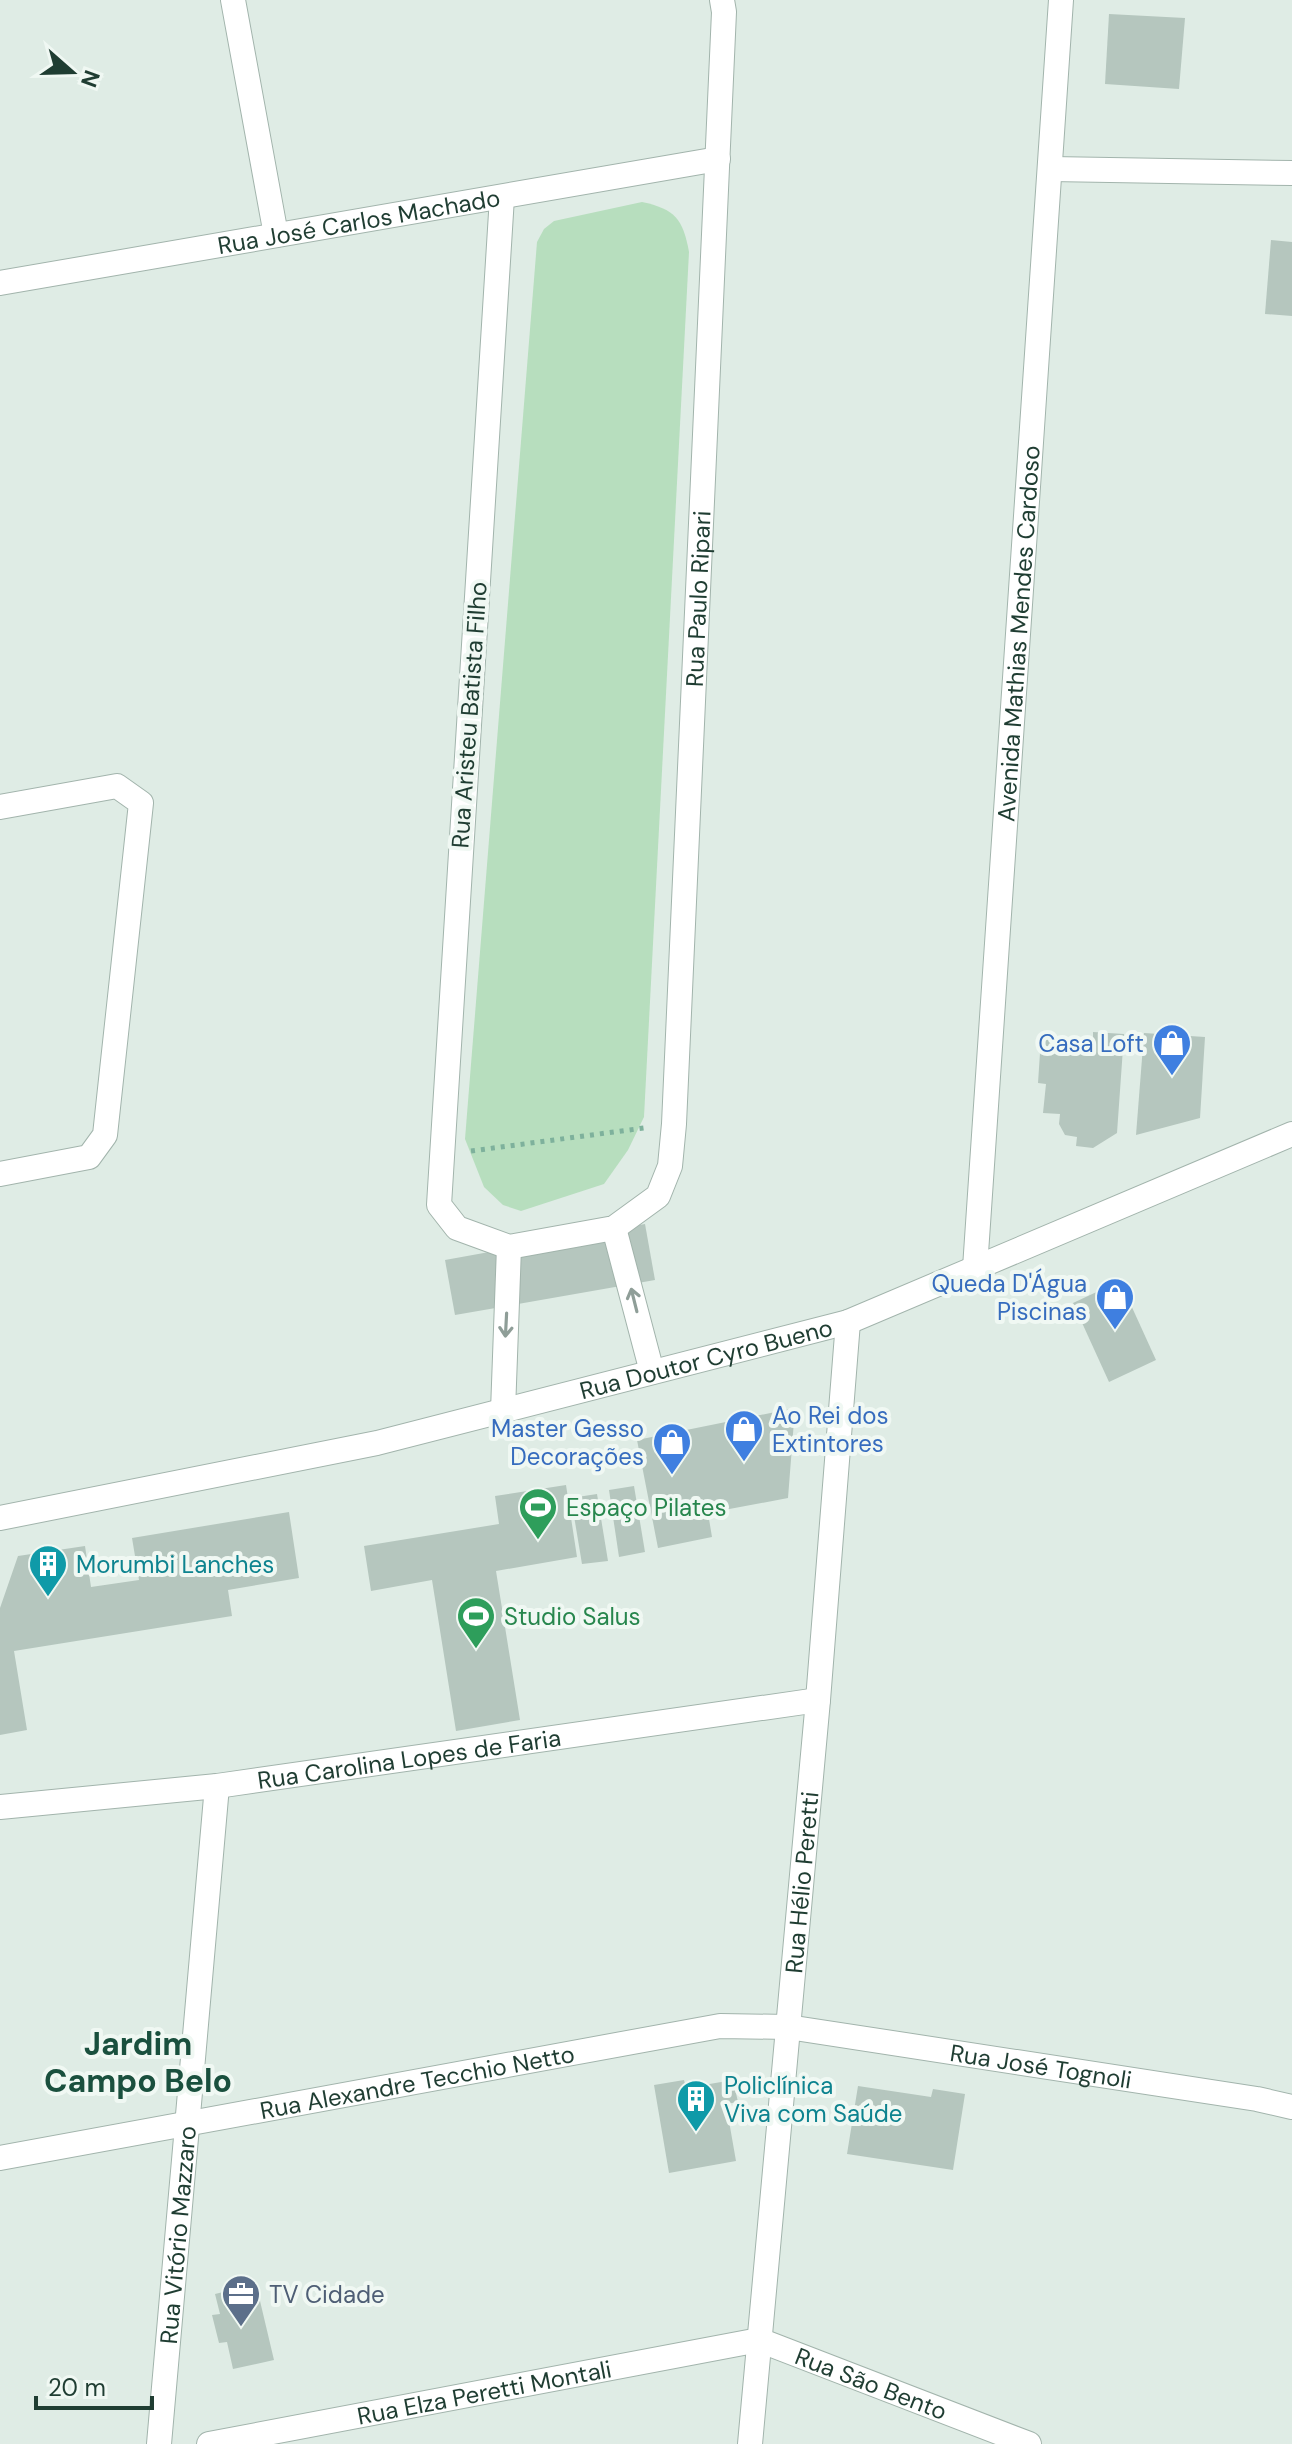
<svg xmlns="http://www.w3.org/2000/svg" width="1292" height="2444" viewBox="0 0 1292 2444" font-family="'DM Sans',sans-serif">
  <rect width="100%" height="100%" fill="#dfece5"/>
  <!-- green -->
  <path fill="#b7debe" d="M642 202C675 209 683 219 689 252L644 1117 628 1150 604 1184 521 1211 503 1205 484 1187 465 1139 537 242 544 229 554 221Z"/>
  <!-- building -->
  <g fill="#b5c6be">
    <polygon points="1109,14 1185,18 1179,89 1105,84"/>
    <polygon points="1271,240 1292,242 1292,316 1265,314"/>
    <polygon points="1093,1032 1124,1034 1117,1133 1093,1148 1076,1146 1077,1137 1065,1135 1059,1124 1060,1114 1043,1113 1046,1084 1038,1083 1041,1038 1093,1042"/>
    <polygon points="1144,1033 1205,1037 1200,1118 1136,1135"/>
    <polygon points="645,1224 655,1280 455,1315 445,1260"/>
    <polygon points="1120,1281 1156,1360 1109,1382 1073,1303"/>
    <polygon points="795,1408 788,1498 708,1513 712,1537 658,1548 637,1440"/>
    <polygon points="566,1485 577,1557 496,1571 520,1720 456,1731 432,1580 371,1591 364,1546 499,1524 495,1496"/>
    <polygon points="634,1486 645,1552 619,1557 609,1490"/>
    <polygon points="597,1494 608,1561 582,1564 571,1498"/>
    <polygon points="289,1512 299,1578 228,1590 232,1616 14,1651 27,1730 0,1735 0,1608 18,1556 85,1546 91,1587 139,1580 132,1538"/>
    <polygon points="684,2080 686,2088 733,2080 738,2102 726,2104 736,2161 669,2173 654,2085"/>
    <polygon points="858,2086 931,2097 933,2089 965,2094 953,2170 847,2154"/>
    <polygon points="256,2284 274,2360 233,2369 227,2342 219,2343 212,2315 220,2314 215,2294"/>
  </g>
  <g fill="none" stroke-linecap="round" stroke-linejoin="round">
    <defs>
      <g id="minor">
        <polyline points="233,0 276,235"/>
        <polyline points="1051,169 1292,173"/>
        <path id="s1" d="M502 197 439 1205 457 1228 509 1247 614 1228 658 1196 670 1166 674 1124 724 12 722 0"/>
        <path id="s2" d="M0 283 718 159"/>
        <polyline points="0,807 117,786 141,803 105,1135 89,1157 0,1174"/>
        <polyline points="614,1228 652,1372"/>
        <path id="s3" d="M975 1268 1061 0"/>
        <polyline points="503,1411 509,1247"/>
        <path id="s4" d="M0 1518 377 1443 848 1322 1292 1134"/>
        <path id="s5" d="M0 1807 217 1786 818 1700"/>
        <path id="s6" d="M0 2158 720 2026 788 2027 1257 2099 1292 2107"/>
        <path id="s7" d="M159 2444 217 1786"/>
        <path id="s8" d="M209 2444 759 2340 1029 2444"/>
        <path id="s9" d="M750 2444 818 1700 848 1322"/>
      </g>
    </defs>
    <!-- minor casing -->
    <use href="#minor" stroke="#a2b4ac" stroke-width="26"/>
    <!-- path -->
    <polyline stroke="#7eb19c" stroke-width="5" stroke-dasharray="4 6" stroke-linecap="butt" points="471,1151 644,1128"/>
    <!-- minor -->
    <use href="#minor" stroke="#fff" stroke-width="24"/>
  </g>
  <!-- one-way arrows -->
  <defs><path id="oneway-shaft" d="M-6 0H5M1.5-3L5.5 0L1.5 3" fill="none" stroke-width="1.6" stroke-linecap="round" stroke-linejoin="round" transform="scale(2)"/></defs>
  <g stroke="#8f9e98">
    <use href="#oneway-shaft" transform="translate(634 1300) rotate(-104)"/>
    <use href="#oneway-shaft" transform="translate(506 1325) rotate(93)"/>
  </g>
  <!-- icons -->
  <defs>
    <symbol id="shop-pin" viewBox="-11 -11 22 30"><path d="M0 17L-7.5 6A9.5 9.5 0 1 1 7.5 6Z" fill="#3f7fe0" stroke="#f0f8f3"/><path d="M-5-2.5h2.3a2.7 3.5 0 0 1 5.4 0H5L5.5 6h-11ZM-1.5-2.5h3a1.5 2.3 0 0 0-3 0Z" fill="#fff"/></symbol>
    <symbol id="stadium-pin" viewBox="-11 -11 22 30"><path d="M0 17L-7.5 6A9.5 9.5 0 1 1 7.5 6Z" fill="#2e9e5b" stroke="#f0f8f3"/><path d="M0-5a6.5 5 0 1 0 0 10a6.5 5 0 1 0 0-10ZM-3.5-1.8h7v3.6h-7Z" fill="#fff"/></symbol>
    <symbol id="building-pin" viewBox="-11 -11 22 30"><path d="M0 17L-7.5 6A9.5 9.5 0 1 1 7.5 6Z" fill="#0f9aa8" stroke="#f0f8f3"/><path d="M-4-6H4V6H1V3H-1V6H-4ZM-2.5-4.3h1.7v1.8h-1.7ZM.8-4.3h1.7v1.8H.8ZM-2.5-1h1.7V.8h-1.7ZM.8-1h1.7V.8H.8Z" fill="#fff"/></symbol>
    <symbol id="office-pin" viewBox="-11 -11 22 30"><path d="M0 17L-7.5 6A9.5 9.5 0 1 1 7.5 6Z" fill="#5c6f8a" stroke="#f0f8f3"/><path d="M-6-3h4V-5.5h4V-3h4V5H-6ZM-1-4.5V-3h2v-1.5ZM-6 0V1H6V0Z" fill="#fff"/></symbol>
  </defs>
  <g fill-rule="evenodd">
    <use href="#shop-pin" x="1150" y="1021" width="44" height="60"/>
    <use href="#shop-pin" x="1093" y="1275" width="44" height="60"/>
    <use href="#shop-pin" x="722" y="1407" width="44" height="60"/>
    <use href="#shop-pin" x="650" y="1420" width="44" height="60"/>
    <use href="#stadium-pin" x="516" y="1485" width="44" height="60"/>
    <use href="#building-pin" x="26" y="1542" width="44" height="60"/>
    <use href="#stadium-pin" x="454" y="1594" width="44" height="60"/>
    <use href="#building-pin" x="674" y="2077" width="44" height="60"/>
    <use href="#office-pin" x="219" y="2272" width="44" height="60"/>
  </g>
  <g text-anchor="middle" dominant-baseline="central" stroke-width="8" stroke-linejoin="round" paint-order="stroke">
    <!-- street labels -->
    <g font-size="24" fill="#1f3d32" stroke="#f0f8f3">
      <text stroke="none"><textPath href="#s2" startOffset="364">Rua José Carlos Machado</textPath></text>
      <text stroke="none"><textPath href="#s1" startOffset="1856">Rua Paulo Ripari</textPath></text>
      <text stroke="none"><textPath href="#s3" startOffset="636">Avenida Mathias Mendes Cardoso</textPath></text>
      <text transform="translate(469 715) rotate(-86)">Rua Aristeu Batista Filho</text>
      <text stroke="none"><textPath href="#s4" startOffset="724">Rua Doutor Cyro Bueno</textPath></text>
      <text stroke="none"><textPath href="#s5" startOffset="412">Rua Carolina Lopes de Faria</textPath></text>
      <text stroke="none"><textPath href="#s9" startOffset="564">Rua Hélio Peretti</textPath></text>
      <text stroke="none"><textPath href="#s6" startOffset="1056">Rua José Tognoli</textPath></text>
      <text stroke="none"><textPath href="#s6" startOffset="424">Rua Alexandre Tecchio Netto</textPath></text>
      <text stroke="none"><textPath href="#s7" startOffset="210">Rua Vitório Mazzaro</textPath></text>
      <text stroke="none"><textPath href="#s8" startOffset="680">Rua São Bento</textPath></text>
      <text stroke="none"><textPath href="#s8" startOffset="280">Rua Elza Peretti Montali</textPath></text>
    </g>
    <!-- shop labels -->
    <g font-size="24" fill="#366cbe" stroke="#f0f8f3" text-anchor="end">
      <text x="1144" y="1043">Casa Loft</text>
      <text x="1087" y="1283">Queda D'Água<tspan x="1087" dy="28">Piscinas</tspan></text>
      <text x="772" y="1415" text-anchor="start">Ao Rei dos<tspan x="772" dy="28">Extintores</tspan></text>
      <text x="644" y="1428">Master Gesso<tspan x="644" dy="28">Decorações</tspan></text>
    </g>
    <!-- leisure labels -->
    <g font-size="24" fill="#27864d" stroke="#f0f8f3" text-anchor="start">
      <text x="566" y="1507">Espaço Pilates</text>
      <text x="504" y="1616">Studio Salus</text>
    </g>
    <!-- culture labels -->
    <g font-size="24" fill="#0d838f" stroke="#f0f8f3" text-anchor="start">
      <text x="76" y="1564">Morumbi Lanches</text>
      <text x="724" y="2085">Policlínica<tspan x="724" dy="28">Viva com Saúde</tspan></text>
    </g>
    <!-- service labels -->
    <g font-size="24" fill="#4e5e75" stroke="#f0f8f3" text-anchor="start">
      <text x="269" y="2294">TV Cidade</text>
    </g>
    <!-- district labels -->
    <g font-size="32" font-weight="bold" fill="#1a503e" stroke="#f0f8f3">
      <text x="138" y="2044">Jardim<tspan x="138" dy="37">Campo Belo</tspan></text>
    </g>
  </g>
  <!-- north arrow -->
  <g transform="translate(72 72) rotate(110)" stroke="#f0f8f3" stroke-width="6" paint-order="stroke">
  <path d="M0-6L14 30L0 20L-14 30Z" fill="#1f3d32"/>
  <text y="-12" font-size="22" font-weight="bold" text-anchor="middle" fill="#1f3d32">N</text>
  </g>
  <!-- scale -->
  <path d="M36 2396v12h116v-12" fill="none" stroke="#1f3d32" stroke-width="4"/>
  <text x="48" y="2396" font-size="24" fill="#1f3d32" stroke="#f0f8f3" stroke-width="6" paint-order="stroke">20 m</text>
</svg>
